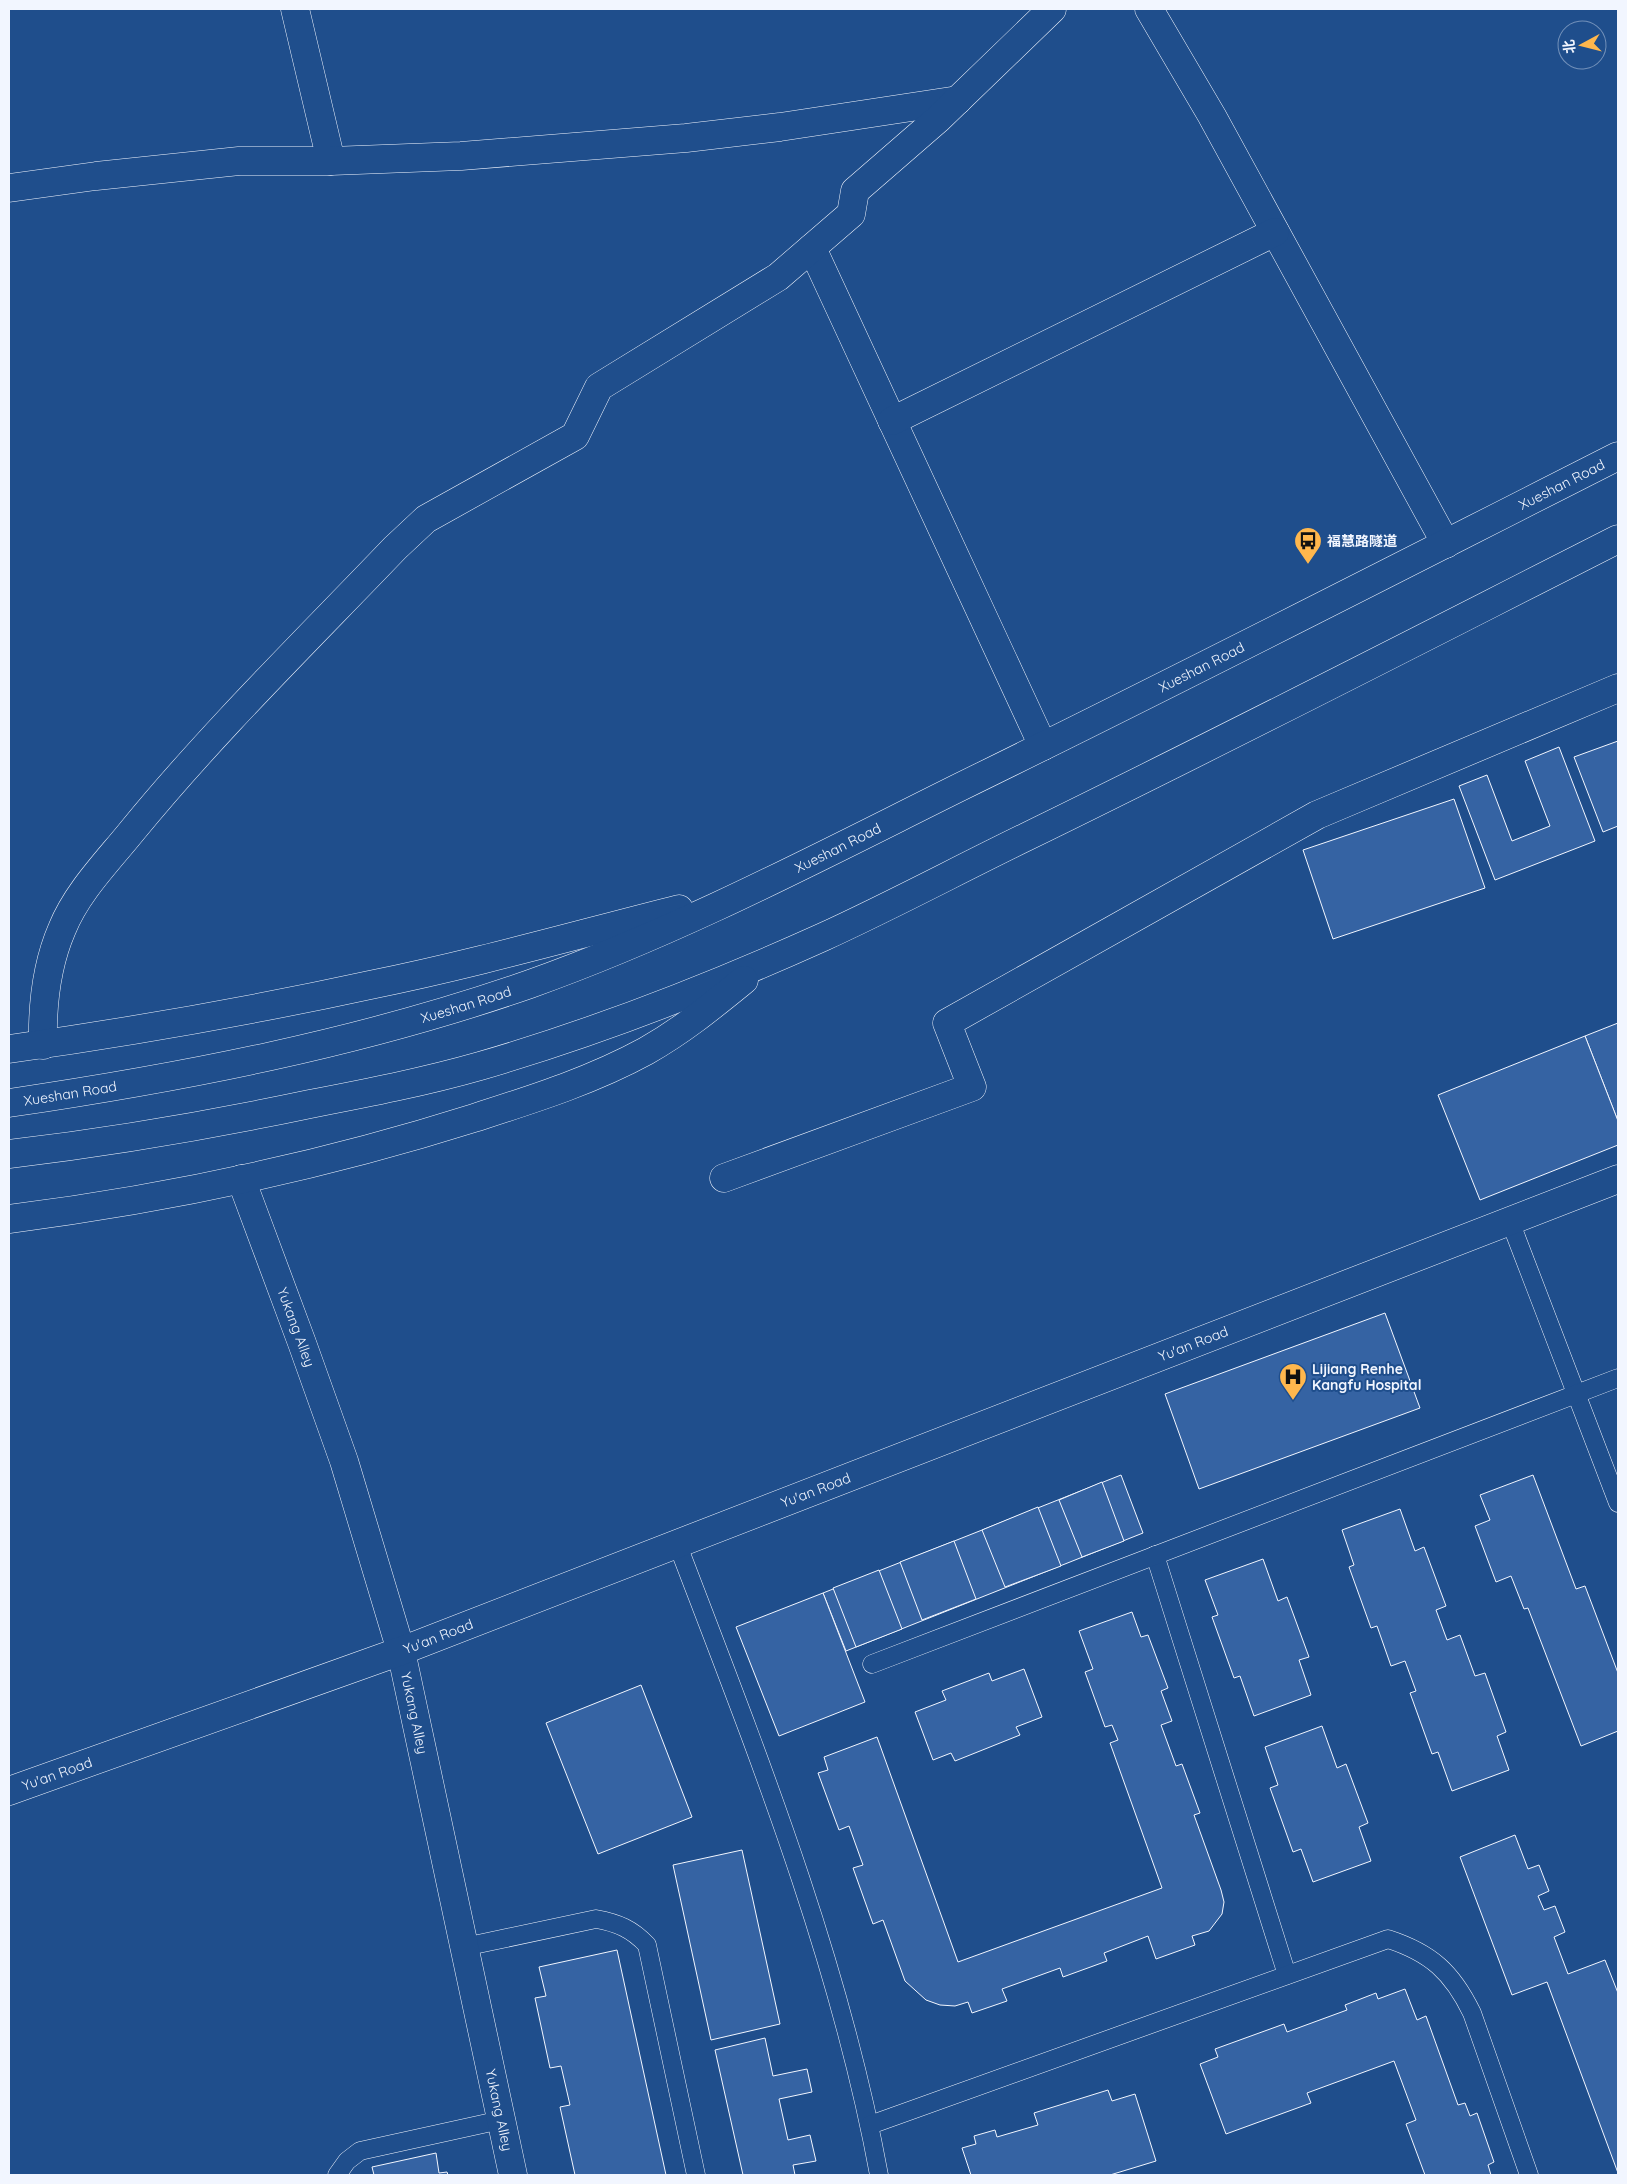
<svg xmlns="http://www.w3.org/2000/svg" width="1627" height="2184" viewBox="0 0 1627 2184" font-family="Quicksand,'Noto Sans SC',sans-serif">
  <rect width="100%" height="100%" fill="#1f4e8c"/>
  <!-- building -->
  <g fill="#3563a3" stroke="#f2f6ff">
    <polygon points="1618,741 1618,826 1603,832 1574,757"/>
    <polygon points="1559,747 1595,841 1495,880 1459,786 1487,775 1512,841 1550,826 1525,761"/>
    <polygon points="1454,799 1485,888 1333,939 1303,850"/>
    <polygon points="1618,1023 1618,1121 1585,1036"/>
    <polygon points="1585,1036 1618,1121 1618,1145 1480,1200 1438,1095"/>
    <polygon points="1385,1313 1420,1408 1199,1489 1165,1394"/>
    <polygon points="1121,1475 1143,1533 846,1651 823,1593"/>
    <polygon points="1533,1475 1576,1589 1585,1586 1618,1673 1618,1731 1581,1746 1528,1608 1524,1609 1511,1576 1496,1582 1475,1526 1490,1520 1480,1495"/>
    <polygon points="1102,1482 1124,1541 1082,1557 1059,1500"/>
    <polygon points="1038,1507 1061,1566 1005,1587 982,1530"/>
    <polygon points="1400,1509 1415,1551 1424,1547 1446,1606 1436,1610 1447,1640 1460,1635 1475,1676 1485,1673 1506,1732 1497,1736 1509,1770 1452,1791 1438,1752 1432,1754 1410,1693 1416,1691 1405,1661 1391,1666 1377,1626 1371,1628 1349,1567 1354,1565 1342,1530"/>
    <polygon points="954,1541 976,1599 922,1620 900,1562"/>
    <polygon points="1263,1559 1278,1601 1287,1597 1309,1657 1299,1660 1311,1695 1254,1716 1240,1676 1234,1678 1212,1617 1218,1615 1205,1580"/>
    <polygon points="879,1570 902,1629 856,1647 833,1588"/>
    <polygon points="823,1593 865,1702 779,1736 736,1627"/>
    <polygon points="1132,1612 1141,1637 1148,1635 1168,1688 1161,1691 1172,1721 1161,1725 1176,1766 1182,1764 1200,1813 1194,1815 1221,1890 1224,1902 1222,1914 1209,1931 1192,1936 1195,1945 1156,1959 1148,1936 1104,1953 1107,1961 1063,1977 1060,1968 1002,1989 1007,2001 972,2013 968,2002 955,2006 940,2005 926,2000 905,1981 883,1920 873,1924 853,1868 863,1865 849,1826 839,1830 818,1773 828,1770 824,1757 877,1737 958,1962 1162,1888 1110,1743 1118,1740 1112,1725 1105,1727 1085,1672 1093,1669 1079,1631"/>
    <polygon points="1024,1669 1042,1717 1016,1727 1020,1735 955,1761 951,1753 933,1760 915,1712 946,1700 942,1691 989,1673 992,1681"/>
    <polygon points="641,1685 692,1817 598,1854 546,1723"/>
    <polygon points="1322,1726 1337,1768 1346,1764 1368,1823 1359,1827 1371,1861 1313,1882 1301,1849 1293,1852 1270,1788 1278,1785 1265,1747"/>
    <polygon points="1515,1835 1528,1869 1539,1865 1549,1891 1538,1896 1544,1910 1555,1906 1565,1932 1554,1937 1568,1974 1605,1960 1618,1993 1618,2173 1547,1982 1512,1995 1460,1857"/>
    <polygon points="742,1850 780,2024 711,2040 673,1865"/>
    <polygon points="617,1950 666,2175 575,2175 560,2107 570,2105 561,2066 550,2068 535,1998 546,1996 539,1967"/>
    <polygon points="1405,1989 1417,2020 1426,2016 1458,2105 1465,2103 1470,2116 1477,2113 1494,2162 1488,2165 1491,2175 1425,2175 1406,2124 1416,2120 1394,2061 1307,2093 1311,2103 1226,2134 1200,2064 1218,2057 1215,2049 1284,2024 1287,2032 1347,2010 1345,2005 1376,1993 1378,1999"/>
    <polygon points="765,2038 773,2076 807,2069 812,2092 779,2099 788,2140 810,2135 816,2161 793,2165 795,2175 743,2175 715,2050"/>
    <polygon points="1108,2090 1112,2101 1135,2094 1156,2161 1110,2175 971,2175 962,2148 976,2144 974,2136 995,2130 997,2137 1038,2125 1034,2113"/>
    <polygon points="436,2153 439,2173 447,2172 448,2175 374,2175 372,2167"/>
  </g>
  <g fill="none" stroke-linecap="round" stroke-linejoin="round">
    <defs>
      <g id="service">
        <polyline points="1510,1221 1618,1503"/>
        <path d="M677 1543C756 1750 839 1957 879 2175"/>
        <polyline points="1155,1555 1287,1975"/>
        <polyline points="872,1664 1618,1378"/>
        <path d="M464 1947 596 1919C618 1923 632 1929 647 1945L696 2175"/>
        <path d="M870 2125 1388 1939C1431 1953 1452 1972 1472 2013L1529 2175"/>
        <polyline points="337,2175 347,2161 360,2151 501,2120"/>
      </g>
      <g id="minor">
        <polyline points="295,9 331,161"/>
        <polyline points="1149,9 1212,116 1446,544"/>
        <polyline points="9,188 96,176 239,161 331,161 461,156 686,138 780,127 958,100"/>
        <polyline points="812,248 1043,746"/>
        <polyline points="892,421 1275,232"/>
        <path d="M43 1045C42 1005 46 966 62 929 77 892 107 862 132 831 213 732 306 641 395 548L426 519 575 436 599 387 778 277 851 214 855 191 938 119 1052 9"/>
        <polyline points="724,1178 972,1087 947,1023 1317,815 1618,688"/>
        <path id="s1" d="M241 1179 302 1343 344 1461 401 1651 513 2175"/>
        <path id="s2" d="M9 1791 401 1651 1618 1179"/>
      </g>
      <g id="secondary">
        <path d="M9 1049C130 1032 250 1011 370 985 474 964 576 935 679 909"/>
        <path id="s3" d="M9 1103C185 1077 361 1043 530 984 679 931 819 857 960 787 1181 679 1399 567 1618 456"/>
        <path d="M9 1154C110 1142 210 1125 310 1104 367 1093 424 1082 480 1066 597 1032 712 987 823 937 891 906 958 870 1026 837 1225 740 1421 639 1618 539"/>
        <path d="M9 1219C166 1199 322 1166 474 1118 533 1099 591 1081 646 1051 683 1030 712 1006 744 980"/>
      </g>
    </defs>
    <!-- service casing -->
    <use href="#service" stroke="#f2f6ff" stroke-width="19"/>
    <!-- minor casing -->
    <use href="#minor" stroke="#f2f6ff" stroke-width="29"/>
    <!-- secondary casing -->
    <use href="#secondary" stroke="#f2f6ff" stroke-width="29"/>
    <!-- service -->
    <use href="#service" stroke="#1f4e8c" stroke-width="18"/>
    <!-- minor -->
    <use href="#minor" stroke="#1f4e8c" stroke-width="28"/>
    <!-- secondary -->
    <use href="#secondary" stroke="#1f4e8c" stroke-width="28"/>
  </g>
  <!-- icons -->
  <defs>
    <symbol id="bus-pin" viewBox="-11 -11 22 30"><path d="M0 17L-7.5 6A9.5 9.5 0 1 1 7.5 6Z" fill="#ffb74d" stroke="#1f4e8c"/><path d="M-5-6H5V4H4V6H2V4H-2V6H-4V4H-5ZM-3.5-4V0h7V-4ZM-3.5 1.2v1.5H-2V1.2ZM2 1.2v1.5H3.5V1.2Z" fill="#111"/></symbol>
    <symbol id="hospital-pin" viewBox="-11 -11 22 30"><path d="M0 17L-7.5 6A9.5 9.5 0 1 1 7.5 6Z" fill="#ffb74d" stroke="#1f4e8c"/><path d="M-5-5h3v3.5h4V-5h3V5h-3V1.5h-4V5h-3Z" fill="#111"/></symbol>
  </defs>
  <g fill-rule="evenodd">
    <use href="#bus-pin" x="1292" y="525" width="32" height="43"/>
    <use href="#hospital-pin" x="1277" y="1361" width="32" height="43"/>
  </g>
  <g text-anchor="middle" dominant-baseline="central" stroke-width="4" stroke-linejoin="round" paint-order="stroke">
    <!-- street labels -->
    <g font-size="14" fill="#f2f6ff" stroke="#1f4e8c">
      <text stroke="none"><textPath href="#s3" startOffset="1682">Xueshan Road</textPath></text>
      <text stroke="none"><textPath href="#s3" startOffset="1278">Xueshan Road</textPath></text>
      <text stroke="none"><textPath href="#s3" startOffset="872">Xueshan Road</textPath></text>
      <text stroke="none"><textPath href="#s3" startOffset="468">Xueshan Road</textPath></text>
      <text stroke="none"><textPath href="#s3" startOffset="62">Xueshan Road</textPath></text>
      <text stroke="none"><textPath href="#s1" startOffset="158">Yukang Alley</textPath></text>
      <text stroke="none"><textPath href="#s2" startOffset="1266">Yu'an Road</textPath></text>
      <text stroke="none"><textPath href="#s2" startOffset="861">Yu'an Road</textPath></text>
      <text stroke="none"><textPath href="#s2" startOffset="456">Yu'an Road</textPath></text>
      <text stroke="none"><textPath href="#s1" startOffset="562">Yukang Alley</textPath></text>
      <text stroke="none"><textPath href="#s2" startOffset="51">Yu'an Road</textPath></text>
      <text stroke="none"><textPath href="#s1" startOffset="968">Yukang Alley</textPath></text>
    </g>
    <!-- poi labels -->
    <g font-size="14" font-weight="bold" fill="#f2f6ff" stroke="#1f4e8c" text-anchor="start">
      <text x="1327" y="541">福慧路隧道</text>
      <text x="1312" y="1369">Lijiang Renhe<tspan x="1312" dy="16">Kangfu Hospital</tspan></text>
    </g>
  </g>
  <!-- border -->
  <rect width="1627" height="2184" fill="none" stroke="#f2f6ff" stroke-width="20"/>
  <!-- north arrow -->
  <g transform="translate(1582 45) rotate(263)"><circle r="24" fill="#1f4e8c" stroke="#7391ba"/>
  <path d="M0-4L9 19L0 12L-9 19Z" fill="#ffb74d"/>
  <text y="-8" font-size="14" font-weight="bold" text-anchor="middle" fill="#f2f6ff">北</text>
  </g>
</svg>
